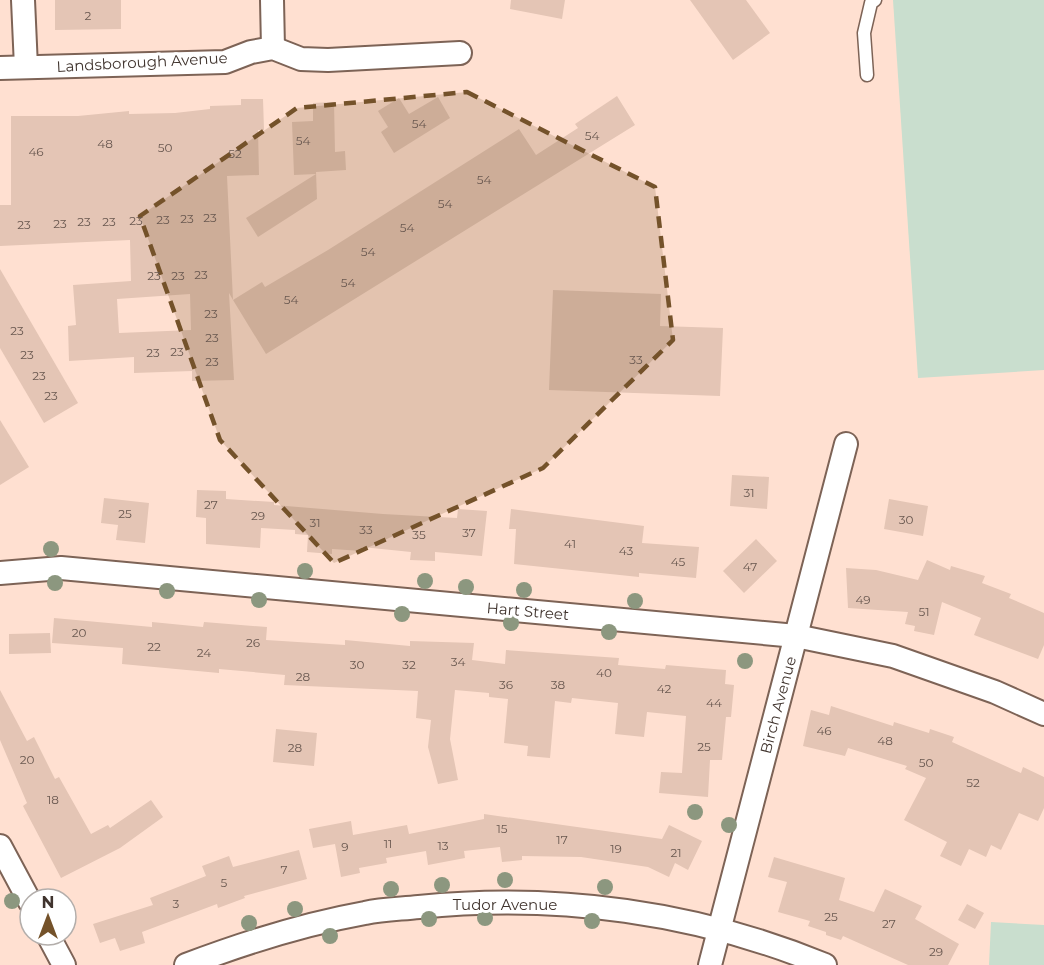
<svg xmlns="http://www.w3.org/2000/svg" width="1044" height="965" viewBox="0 0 1044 965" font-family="Montserrat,sans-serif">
  <rect width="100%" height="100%" fill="#ffe0d1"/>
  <!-- green -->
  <g fill="#c9dece">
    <polygon points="893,0 1044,0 1044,370 918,378"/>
    <polygon points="991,922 1044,925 1044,965 989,965"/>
  </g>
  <!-- building -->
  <g fill="#e4c5b5" fill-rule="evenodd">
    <polygon points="55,0 121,0 121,29 55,30"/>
    <polygon points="511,0 565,0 562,19 510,9"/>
    <polygon points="690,0 746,0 770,33 733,60"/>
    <polygon points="617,96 635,125 266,354 233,300 262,282 265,287 328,250 519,129 536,155 578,128 575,124"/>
    <polygon points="438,97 450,118 394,153 381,132 388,127 378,111 399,98 409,114"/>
    <path d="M241 99H263L264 130H258L259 175 227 176 233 300 229 293 234 380 192 381V371L134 373V357L69 361 68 326 76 325 73 285 131 281 130 240 0 246V205H11V116H78L129 111V114L175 113 210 109V106L241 105ZM190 294 191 330 119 333 117 299Z"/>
    <polygon points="334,102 335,152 345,151 346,170 316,172 317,199 258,237 246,218 316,174 294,175 292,122 313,121 313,103"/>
    <polygon points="0,269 78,403 44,423 0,348"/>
    <polygon points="553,290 661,294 660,326 723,328 720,396 549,390"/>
    <polygon points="0,420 29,467 0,485"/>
    <polygon points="732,475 769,477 767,509 730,506"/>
    <polygon points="197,490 226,491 226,499 274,502 274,505 383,514 457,518 458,509 487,511 482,556 435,552 435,561 410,560 411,552 362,547 362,551 332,549 332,554 307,552 308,535 295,534 295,530 261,528 260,548 206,544 206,518 196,517"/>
    <polygon points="104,498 149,503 145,543 116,540 118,525 101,523"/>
    <polygon points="889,499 928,506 923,536 884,529"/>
    <polygon points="511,509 644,526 642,543 699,547 696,578 639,573 639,577 514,564 516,529 509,529"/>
    <polygon points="756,539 777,561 744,593 723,571"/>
    <polygon points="927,560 950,570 951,566 985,576 982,583 1011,594 1009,598 1044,613 1044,645 1038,659 974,635 981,618 942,602 934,635 914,631 915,626 905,624 908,612 848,608 846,568 876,570 918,580"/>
    <polygon points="54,618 152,627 152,622 203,627 204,622 267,627 266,640 345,645 345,640 410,646 410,641 474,643 472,660 505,664 506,650 619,658 618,665 665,669 666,665 726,670 725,684 734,685 731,717 726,717 722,760 710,760 708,797 659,793 661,772 682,773 686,716 647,712 644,737 615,734 618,703 572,698 571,703 555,701 550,758 527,756 528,746 504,743 508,699 489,697 489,693 455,690 450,739 458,780 438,784 428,747 431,720 416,718 418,691 284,685 285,675 219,669 219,673 122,664 123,648 52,643"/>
    <polygon points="50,633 51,653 9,654 9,634"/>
    <polygon points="0,690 27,741 34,737 55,779 59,777 91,834 108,825 110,828 151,800 163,817 120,848 61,878 23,806 27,803 0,740"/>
    <polygon points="831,706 893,726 894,722 929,733 930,729 954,737 952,742 1021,773 1023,767 1044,777 1044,808 1038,821 1019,813 1001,850 991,845 986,857 969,849 961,866 940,856 947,842 904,820 926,778 905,769 907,766 848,748 845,756 803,746 811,710 829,715"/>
    <polygon points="276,729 317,733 314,766 273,762"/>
    <polygon points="484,814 662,839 669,825 702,841 688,870 675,863 669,877 648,867 581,857 522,856 522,860 502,862 500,847 464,851 465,858 428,865 426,851 386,858 387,863 359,868 360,873 341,877 335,844 313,848 309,829 351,821 353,835 407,825 409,834 484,819"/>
    <polygon points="299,850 307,879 244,896 245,898 218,908 217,904 142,932 145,943 120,951 115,938 100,943 93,924 153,905 150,898 206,876 202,866 229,856 233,867"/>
    <polygon points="774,857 845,878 839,900 874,912 885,889 922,906 915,919 959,944 948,965 908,965 843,936 841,940 826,935 826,932 808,926 810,921 778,912 787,882 768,877"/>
    <polygon points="967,904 984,913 975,929 958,920"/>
  </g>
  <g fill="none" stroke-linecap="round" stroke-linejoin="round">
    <defs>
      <polyline id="service" points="867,75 864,33 871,3 875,0"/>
      <g id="minor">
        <polyline points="23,0 26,67"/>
        <polyline points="272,0 273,48"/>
        <polyline points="0,68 225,62 251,52 273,48 301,59 328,60 460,53"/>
        <polyline points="0,573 61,568 796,636 893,656 995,692 1044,714"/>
        <polyline points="0,846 30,902"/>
        <polyline points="48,935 64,965"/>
        <path d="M186 965C244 943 304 924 365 913 383 909 401 909 419 907 557 893 697 912 825 965"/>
        <polyline points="710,965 846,444"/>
      </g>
    </defs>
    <!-- service casing -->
    <use href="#service" stroke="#7d6356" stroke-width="15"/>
    <!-- minor casing -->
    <use href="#minor" stroke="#7d6356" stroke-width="26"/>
    <!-- service -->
    <use href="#service" stroke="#fff" stroke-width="12"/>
    <!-- minor -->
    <use href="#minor" stroke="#fff" stroke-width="22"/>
  </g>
  <!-- trees -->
  <g fill="#8c977f">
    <circle cx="51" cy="549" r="8"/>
    <circle cx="305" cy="571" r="8"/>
    <circle cx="425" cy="581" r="8"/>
    <circle cx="55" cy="583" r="8"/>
    <circle cx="466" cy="587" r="8"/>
    <circle cx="524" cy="590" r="8"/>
    <circle cx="167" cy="591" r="8"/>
    <circle cx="259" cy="600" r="8"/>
    <circle cx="635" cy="601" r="8"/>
    <circle cx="402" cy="614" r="8"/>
    <circle cx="511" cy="623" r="8"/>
    <circle cx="609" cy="632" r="8"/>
    <circle cx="745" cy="661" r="8"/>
    <circle cx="695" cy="812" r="8"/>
    <circle cx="729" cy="825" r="8"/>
    <circle cx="505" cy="880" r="8"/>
    <circle cx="442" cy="885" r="8"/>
    <circle cx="605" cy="887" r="8"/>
    <circle cx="391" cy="889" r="8"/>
    <circle cx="12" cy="901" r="8"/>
    <circle cx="295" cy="909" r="8"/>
    <circle cx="485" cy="918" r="8"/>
    <circle cx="429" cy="919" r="8"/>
    <circle cx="592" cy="921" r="8"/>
    <circle cx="249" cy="923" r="8"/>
    <circle cx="330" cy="936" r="8"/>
  </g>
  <!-- marked area -->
  <path fill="#74522a" fill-opacity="0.2" stroke="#74522a" stroke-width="4.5" stroke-dasharray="12 8" stroke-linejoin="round" d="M467 92 655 187 673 340 543 468 334 563 220 440 140 216 297 108Z"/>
  <g text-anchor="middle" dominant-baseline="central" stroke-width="6" stroke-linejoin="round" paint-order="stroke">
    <!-- number labels -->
    <g font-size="12" fill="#695850">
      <text x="88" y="15">2</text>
      <text x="419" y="123">54</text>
      <text x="592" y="135">54</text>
      <text x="303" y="140">54</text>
      <text x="105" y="143">48</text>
      <text x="165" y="147">50</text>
      <text x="36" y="151">46</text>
      <text x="235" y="153">52</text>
      <text x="484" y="179">54</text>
      <text x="445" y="203">54</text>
      <text x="210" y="217">23</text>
      <text x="187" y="218">23</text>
      <text x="163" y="219">23</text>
      <text x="136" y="220">23</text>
      <text x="84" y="221">23</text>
      <text x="109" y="221">23</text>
      <text x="60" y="223">23</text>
      <text x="24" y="224">23</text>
      <text x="407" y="227">54</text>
      <text x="368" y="251">54</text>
      <text x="201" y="274">23</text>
      <text x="154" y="275">23</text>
      <text x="178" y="275">23</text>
      <text x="348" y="282">54</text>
      <text x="291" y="299">54</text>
      <text x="211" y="313">23</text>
      <text x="17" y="330">23</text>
      <text x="212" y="337">23</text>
      <text x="177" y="351">23</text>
      <text x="153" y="352">23</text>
      <text x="27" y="354">23</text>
      <text x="636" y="359">33</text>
      <text x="212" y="361">23</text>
      <text x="39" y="375">23</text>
      <text x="51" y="395">23</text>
      <text x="749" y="492">31</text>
      <text x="211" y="504">27</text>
      <text x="125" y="513">25</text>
      <text x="258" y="515">29</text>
      <text x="906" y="519">30</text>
      <text x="315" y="522">31</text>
      <text x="366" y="529">33</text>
      <text x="469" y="532">37</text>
      <text x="419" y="534">35</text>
      <text x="570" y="543">41</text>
      <text x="626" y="550">43</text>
      <text x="678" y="561">45</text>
      <text x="750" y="566">47</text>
      <text x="863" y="599">49</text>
      <text x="924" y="611">51</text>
      <text x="79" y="632">20</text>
      <text x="253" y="642">26</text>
      <text x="154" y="646">22</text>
      <text x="204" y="652">24</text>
      <text x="458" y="661">34</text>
      <text x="357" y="664">30</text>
      <text x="409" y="664">32</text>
      <text x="604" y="672">40</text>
      <text x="303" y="676">28</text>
      <text x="506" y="684">36</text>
      <text x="558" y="684">38</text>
      <text x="664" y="688">42</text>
      <text x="714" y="702">44</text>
      <text x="824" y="730">46</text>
      <text x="885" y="740">48</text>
      <text x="704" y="746">25</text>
      <text x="295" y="747">28</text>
      <text x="27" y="759">20</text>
      <text x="926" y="762">50</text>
      <text x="973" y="782">52</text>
      <text x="53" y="799">18</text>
      <text x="502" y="828">15</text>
      <text x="562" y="839">17</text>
      <text x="388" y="843">11</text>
      <text x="443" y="845">13</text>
      <text x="345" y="846">9</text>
      <text x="616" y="848">19</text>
      <text x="676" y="852">21</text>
      <text x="284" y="869">7</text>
      <text x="224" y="882">5</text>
      <text x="176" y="903">3</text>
      <text x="831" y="916">25</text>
      <text x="889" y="923">27</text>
      <text x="936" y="951">29</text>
    </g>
    <!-- street labels -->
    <g font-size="15" fill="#40342e" stroke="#fff">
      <text transform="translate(142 62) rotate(-3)">Landsborough Avenue</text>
      <text transform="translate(528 611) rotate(5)">Hart Street</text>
      <text transform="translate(778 705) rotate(-75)">Birch Avenue</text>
      <text x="505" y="904">Tudor Avenue</text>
    </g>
  </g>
  <!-- north arrow -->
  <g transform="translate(48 917)"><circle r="28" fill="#ffffff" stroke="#b3aeab" stroke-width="1.5"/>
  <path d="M0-4.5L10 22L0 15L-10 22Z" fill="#74522a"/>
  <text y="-9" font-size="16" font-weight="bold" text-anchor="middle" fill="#40342e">N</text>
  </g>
</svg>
